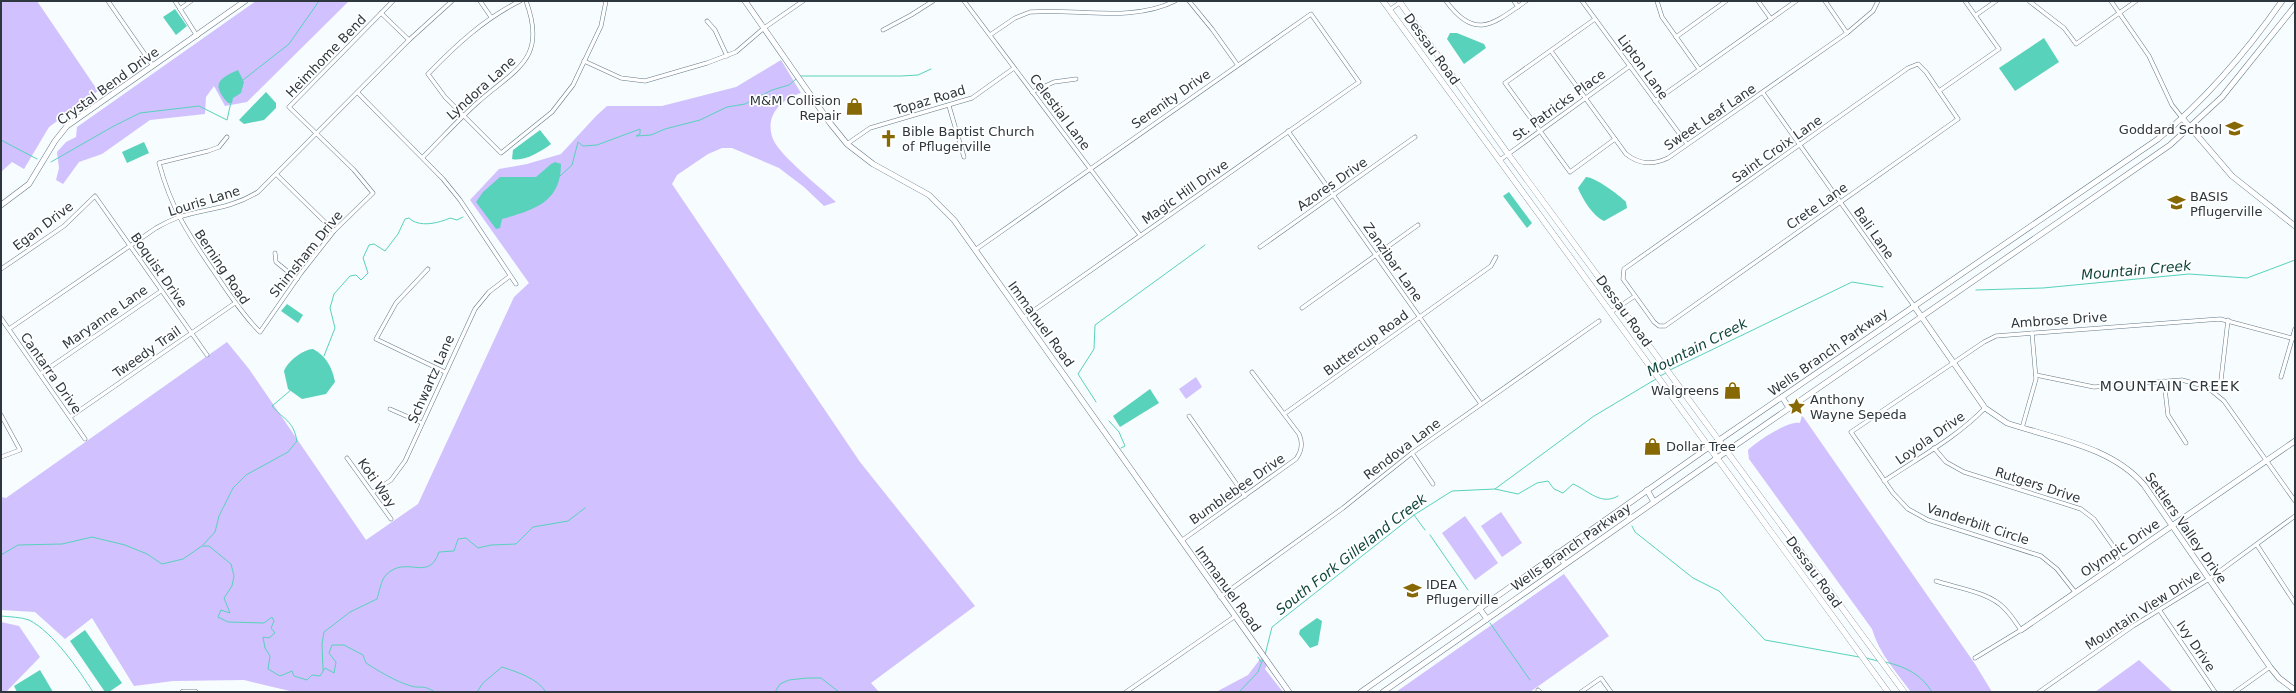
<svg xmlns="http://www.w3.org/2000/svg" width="2296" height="693" viewBox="0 0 2296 693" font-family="'DejaVu Sans',sans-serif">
  <rect width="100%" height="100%" fill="#f7fcff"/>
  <!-- green -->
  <g fill="#d1c1fe">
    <polygon points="1,1 37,1 98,91 49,127 24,169 12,162 1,172"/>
    <polygon points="256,1 349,1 247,102 225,106 214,86 206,97 205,114 150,120 102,154 79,162 63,184 56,180 59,168 57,152 66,142 76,137 77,127"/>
    <path d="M781 60 801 93C781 99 764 116 773 139 779 155 821 188 836 202L824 206 804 187 779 168 732 148H722L708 154 677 175 672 184 860 462 975 606 871 683 879 692H294L244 680 173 681 134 686 92 618 65 639 35 612 1 610V497L6 498 227 342 249 369 366 540 418 504 514 297 529 283 470 200 499 169 527 164 561 154 596 116 607 106H662L736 87Z"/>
    <polygon points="1196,377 1202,387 1186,399 1179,389"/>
    <path d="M1802 415 1975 664 1992 692H1911C1896 672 1879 653 1872 629L1749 459 1748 450C1757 441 1787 421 1800 423Z"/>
    <polygon points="1501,512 1522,543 1502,557 1481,526"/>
    <polygon points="1465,516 1498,563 1475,580 1442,533"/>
    <polygon points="1564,574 1609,636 1530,692 1396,692"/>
    <polygon points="1,622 19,626 40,657 6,692 1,692"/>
    <polygon points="1261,658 1267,665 1265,669 1283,692 1216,692 1248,675"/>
    <polygon points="2139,660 2173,692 2095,692"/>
  </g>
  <!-- water -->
  <g fill="#58d2ba">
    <polygon points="175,9 187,26 176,35 163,17"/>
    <polygon points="1450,33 1457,33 1484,44 1486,48 1464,64 1447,39"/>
    <polygon points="2044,38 2059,62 2015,91 1999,68"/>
    <path d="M238 70 244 82 241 93 233 98 232 103H228C212 85 217 79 238 70Z"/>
    <polygon points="266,92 276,103 276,108 264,120 244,124 239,120"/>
    <path d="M540 130 551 144C542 151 524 162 512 159L513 150Z"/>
    <polygon points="144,142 149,153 127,163 122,152"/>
    <path d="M555 162 561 164C561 203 533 210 502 219L500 228 496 229 476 202 483 192 500 177H536L551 164Z"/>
    <path d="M1586 177C1595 177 1619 195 1626 202L1627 208 1604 221C1593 216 1583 200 1578 188Z"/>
    <polygon points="1509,192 1532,223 1527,228 1503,196"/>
    <polygon points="287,304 303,315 298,323 281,311"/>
    <path d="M313 349C326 356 332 367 335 382L326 394 302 399 288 389 284 371C288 361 302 350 313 349Z"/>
    <polygon points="1150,389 1159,403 1120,427 1113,416"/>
    <polygon points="1317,618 1322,621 1318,645 1310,648 1299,634 1300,630"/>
    <polygon points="85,630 122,683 109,692 105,692 70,641"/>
    <polygon points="40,670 53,692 17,692 14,686"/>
  </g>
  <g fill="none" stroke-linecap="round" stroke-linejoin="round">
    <!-- stream -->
    <g stroke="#58d2ba" stroke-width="1">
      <polyline points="800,76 901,76 918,75 931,69"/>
      <polyline points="243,80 289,44 319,1"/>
      <polyline points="1,140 37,159"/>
      <polyline points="51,162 112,127 140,113 199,106 227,120 231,102"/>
      <polyline points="560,176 572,165 578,142 583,146 597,145 640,129 640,134 636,136 651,135 665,129 700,120 727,107 745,104 772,90 789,85 796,79"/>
      <polyline points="1976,290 2043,288 2189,274 2247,278 2295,260"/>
      <path d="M324 356 335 328 330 308 334 294 350 276 356 275 361 280 368 273 363 258 369 245 374 244 385 251 398 234 405 219 409 218C419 228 439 223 450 218L457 220 463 217"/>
      <polyline points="1670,370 1852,282 1883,287"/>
      <polyline points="1660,376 1666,373"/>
      <polyline points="1096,402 1078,374 1094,349 1095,325 1205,245"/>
      <polyline points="1109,421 1119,432 1125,446 1121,448"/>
      <polyline points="1495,489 1594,416 1656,379"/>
      <polyline points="1414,515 1425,530"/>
      <polyline points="1632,526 1635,532 1693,578 1719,591 1765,640 1859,657"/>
      <polyline points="1430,535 1468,590"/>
      <path d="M203 545 215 532 219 516 233 488 246 475 288 452 297 441C293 420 284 420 272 406L291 390"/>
      <path d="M1 555 18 545 62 544 92 537 125 545 147 554 162 564 183 559 202 546H209L231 564 234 576 232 586 224 598 230 613 221 610 218 617 228 622 264 623 272 617 274 621 271 628 275 633 269 638 263 637 265 648 270 656 268 669 280 676 292 671 294 676 307 680 312 675 320 676 325 668 334 673 336 662 329 653 332 645H344L363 655 366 663C380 672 395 681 411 686 422 689 422 684 435 692"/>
      <path d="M1 616C10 617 21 617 29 620 53 632 79 670 93 692"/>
      <polyline points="1490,623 1530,680"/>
      <path d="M1265 655 1272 627 1414 515 1452 491 1495 489 1518 494 1537 483 1548 481 1554 489 1563 493 1573 484C1589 491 1601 506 1618 496"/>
      <polyline points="1258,657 1261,662"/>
      <polyline points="1866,658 1878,661"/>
      <path d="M1885 662C1905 666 1922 675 1932 692"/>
      <path d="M323 670 322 644 324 632 350 612 377 599C379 593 381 581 385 576 406 553 428 584 439 552L454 551 458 539 466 538 478 548 491 545 516 544 533 527 568 521 585 508"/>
      <path d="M477 692 483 683 502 667C517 672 537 678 546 692"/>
      <polyline points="775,692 780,684 789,680 807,678 821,678 839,692"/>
      <polyline points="1239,692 1258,672 1263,659"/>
    </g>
    <defs>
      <g id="street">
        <polyline points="108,1 153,66"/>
        <polyline points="175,1 197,36"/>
        <polyline points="480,1 491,17"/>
        <path d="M520 1C484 19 456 45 428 74L445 97 501 153 552 112 573 85 601 26 606 1"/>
        <polyline points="964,1 1140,235"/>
        <polyline points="1189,1 1212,29 1237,64"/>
        <path d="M1446 1C1475 41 1493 24 1526 1"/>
        <polyline points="1514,1 1518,7"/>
        <polyline points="1582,1 1687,144"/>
        <polyline points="1657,1 1662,17 1699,69"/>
        <polyline points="1758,1 1771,19"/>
        <polyline points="1825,1 1847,33"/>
        <polyline points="2029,1 2064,28 2076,44 2136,1"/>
        <polyline points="2111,1 2149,56 2172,105 2183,119"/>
        <polyline points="180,9 191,1"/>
        <polyline points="1389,10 1401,2"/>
        <polyline points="381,13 409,40"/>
        <polyline points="1976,15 1996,1"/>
        <polyline points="1595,19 1505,83 1570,172 1615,139"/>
        <polyline points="707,21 715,30 727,56"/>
        <polyline points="883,30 911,15 933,1"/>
        <path d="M990 35 1015 18 1030 12C1077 8 1131 23 1175 1"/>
        <polyline points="1676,37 1726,1"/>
        <path d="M1551 51 1626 154C1640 165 1653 165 1668 158L1847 33 1873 11 1878 1"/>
        <polyline points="584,61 621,78 645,81 707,63 736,52 764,28 803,1"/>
        <polygon points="1918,64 1926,72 1958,119 1665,326 1659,326 1654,322 1623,279 1624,269 1908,68"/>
        <polyline points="1939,91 1999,49 1965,1"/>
        <polyline points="1032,92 1054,82 1076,79"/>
        <polyline points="358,93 443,179 460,200 516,284"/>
        <polyline points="1763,93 1914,306"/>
        <polyline points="1655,101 1796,1"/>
        <polyline points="949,106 964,157"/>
        <polyline points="1288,131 1481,404"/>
        <path d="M227 137 219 147 208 151 159 163C172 212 191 238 219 279 232 298 244 316 260 332L301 273 334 231 373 193 354 170 289 107 393 1"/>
        <polyline points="847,144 870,128 972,98 1014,68"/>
        <path d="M423 157C441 139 458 120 477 103 515 69 548 60 526 1"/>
        <polyline points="1500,160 1630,66"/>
        <polyline points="277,175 334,231"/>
        <polyline points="1260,247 1415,137"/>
        <polyline points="975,250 1311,14 1359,82 1023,318"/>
        <polyline points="275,253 276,262 297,279"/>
        <polyline points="1,269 64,226 95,196 207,355"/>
        <polyline points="428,269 396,303 376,339 445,372"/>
        <polyline points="1302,308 1418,225"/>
        <polyline points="1611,312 1635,296"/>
        <polyline points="1,318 85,439"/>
        <path d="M9 329 156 228C163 224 171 220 179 217 208 208 230 209 258 192L409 40 452 1"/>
        <polyline points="40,374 161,291"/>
        <polyline points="2036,375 2094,387 2182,380 2207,387 2224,401 2295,501"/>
        <polyline points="2281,377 2295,329"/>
        <polyline points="2164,381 2168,415 2186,443"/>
        <polyline points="2215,391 2221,380 2228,320"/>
        <polyline points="390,409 422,423"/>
        <polyline points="1284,414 1491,266 1496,257"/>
        <polyline points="1,415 20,450 1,457"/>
        <polyline points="1189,416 1245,496"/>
        <polyline points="70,417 235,303"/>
        <polyline points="2022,428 2036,379 2032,333"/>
        <polyline points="1934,448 1946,462 1964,472 2081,509 2094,519 2123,560"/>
        <polyline points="1412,453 1433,484"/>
        <polyline points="347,458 391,519"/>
        <path d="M1884 481C1918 458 1956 438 1985 408"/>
        <polyline points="373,492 391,480 405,461 475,309 489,292 510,276"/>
        <path d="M1181 541 1296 459C1302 451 1303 443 1299 434L1252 372"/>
        <polyline points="2257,545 2295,603"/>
        <path d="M1936 581C1957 588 1990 592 2005 609 2011 615 2016 623 2021 630L1975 658"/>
        <polyline points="2075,592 2057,569 2041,556 1928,520 1908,509 1893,493 1851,432 1984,342 1996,336 2220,319 2295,339"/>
        <polyline points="1220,597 1343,508 1412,453 1599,321"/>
        <polyline points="2160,611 2215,692"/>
        <polyline points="1538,690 1540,692"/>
        <polyline points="1126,692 1234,617"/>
        <polyline points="1581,692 1601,678 1611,692"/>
        <polyline points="2039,692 2133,626 2209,579 2295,516"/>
        <polyline points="2235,692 2270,667"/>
      </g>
      <g id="secondary">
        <polyline points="745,1 830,123 847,144 873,164 929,195 954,220 1289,692"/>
        <polyline points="2183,119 2232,176 2295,226"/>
        <polyline points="1,205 29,184 55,141 67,126 245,1"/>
        <path d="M1914 306 1985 408 2007 423C2054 439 2111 446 2144 485L2270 667 2279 678 2295 690"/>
        <polyline points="1782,397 1789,408"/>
        <polyline points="1647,490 1654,502"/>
        <polyline points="1557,553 1565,564"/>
        <polyline points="1479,608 1487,619"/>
        <polyline points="2021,630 2295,441"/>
        <polyline points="183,692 195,692"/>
        <path d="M1361 692 1709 447 2158 139C2205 100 2247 51 2282 1"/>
        <polyline points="1383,692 1717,458 2170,145 2222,97 2295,6"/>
      </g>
      <g id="primary">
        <polyline points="1383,1 1888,692"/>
        <polyline points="1399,1 1508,154 1904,692"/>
      </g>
    </defs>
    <!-- street casing -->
    <use href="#street" stroke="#647a88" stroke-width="4.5"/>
    <!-- secondary casing -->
    <use href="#secondary" stroke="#647a88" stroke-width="6"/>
    <!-- primary casing -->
    <use href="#primary" stroke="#647a88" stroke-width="6"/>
    <!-- street -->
    <use href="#street" stroke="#fff" stroke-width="3.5"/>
    <!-- secondary -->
    <use href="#secondary" stroke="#fff" stroke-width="5"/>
    <!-- primary -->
    <use href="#primary" stroke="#fff" stroke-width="5.5"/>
  </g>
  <!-- icons -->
  <defs>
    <symbol id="shop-bare" viewBox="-9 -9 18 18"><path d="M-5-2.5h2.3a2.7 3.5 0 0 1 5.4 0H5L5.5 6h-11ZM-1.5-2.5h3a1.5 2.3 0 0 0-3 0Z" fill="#866905" stroke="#fff" stroke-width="2.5" paint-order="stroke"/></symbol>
    <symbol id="school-bare" viewBox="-9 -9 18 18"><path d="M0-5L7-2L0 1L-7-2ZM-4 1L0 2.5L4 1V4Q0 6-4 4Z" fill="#866905" stroke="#fff" stroke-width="2.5" paint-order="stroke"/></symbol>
    <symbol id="church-bare" viewBox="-9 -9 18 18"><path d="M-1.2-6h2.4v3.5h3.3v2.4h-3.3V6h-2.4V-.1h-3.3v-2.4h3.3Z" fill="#866905" stroke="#fff" stroke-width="2.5" paint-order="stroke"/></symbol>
    <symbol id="sight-bare" viewBox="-9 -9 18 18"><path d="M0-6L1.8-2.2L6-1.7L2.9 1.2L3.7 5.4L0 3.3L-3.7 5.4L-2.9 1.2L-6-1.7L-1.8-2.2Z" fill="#866905" stroke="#fff" stroke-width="2.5" paint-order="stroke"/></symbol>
  </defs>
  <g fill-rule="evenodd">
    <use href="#shop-bare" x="842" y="94" width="25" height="25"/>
    <use href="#school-bare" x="2222" y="116" width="25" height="25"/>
    <use href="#church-bare" x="876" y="126" width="25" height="25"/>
    <use href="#school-bare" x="2164" y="190" width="25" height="25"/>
    <use href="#shop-bare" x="1720" y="378" width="25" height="25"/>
    <use href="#sight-bare" x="1784" y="394" width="25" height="25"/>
    <use href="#shop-bare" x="1640" y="434" width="25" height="25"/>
    <use href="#school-bare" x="1400" y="578" width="25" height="25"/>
  </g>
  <g text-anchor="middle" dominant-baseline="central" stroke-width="3.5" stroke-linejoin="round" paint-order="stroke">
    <!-- street labels -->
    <g font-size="13" fill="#2d373d" stroke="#fff">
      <text transform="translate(1432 49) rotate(54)">Dessau Road</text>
      <text transform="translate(326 56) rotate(-46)">Heimhome Bend</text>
      <text transform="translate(1643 67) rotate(54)">Lipton Lane</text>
      <text transform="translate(108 86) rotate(-36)">Crystal Bend Drive</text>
      <text transform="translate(481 88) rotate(-42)">Lyndora Lane</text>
      <text transform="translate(1171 99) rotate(-35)">Serenity Drive</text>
      <text transform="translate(930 100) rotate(-17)">Topaz Road</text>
      <text transform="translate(1559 105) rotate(-36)">St. Patricks Place</text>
      <text transform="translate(1060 112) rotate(53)">Celestial Lane</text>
      <text transform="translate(1710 117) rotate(-34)">Sweet Leaf Lane</text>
      <text transform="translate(1777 149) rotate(-35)">Saint Croix Lane</text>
      <text transform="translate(1332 184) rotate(-35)">Azores Drive</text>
      <text transform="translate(1185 192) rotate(-35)">Magic Hill Drive</text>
      <text transform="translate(204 201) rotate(-17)">Louris Lane</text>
      <text transform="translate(1817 206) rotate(-35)">Crete Lane</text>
      <text transform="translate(43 226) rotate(-37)">Egan Drive</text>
      <text transform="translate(1874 233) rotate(55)">Bali Lane</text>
      <text transform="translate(306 254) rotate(-51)">Shimsham Drive</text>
      <text transform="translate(1393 262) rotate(55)">Zanzibar Lane</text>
      <text transform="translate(222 267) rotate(56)">Berning Road</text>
      <text transform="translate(159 270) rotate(55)">Boquist Drive</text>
      <text transform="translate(1624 311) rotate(54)">Dessau Road</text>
      <text transform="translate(105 317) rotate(-35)">Maryanne Lane</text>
      <text transform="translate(2059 320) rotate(-4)">Ambrose Drive</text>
      <text transform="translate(1041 324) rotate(54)">Immanuel Road</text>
      <text transform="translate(1366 343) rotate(-36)">Buttercup Road</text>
      <text transform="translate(147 352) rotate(-35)">Tweedy Trail</text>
      <text transform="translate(1828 352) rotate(-35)">Wells Branch Parkway</text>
      <text transform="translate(51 373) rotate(55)">Cantarra Drive</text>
      <text transform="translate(431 379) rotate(-66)">Schwartz Lane</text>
      <text transform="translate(1930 438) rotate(-35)">Loyola Drive</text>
      <text transform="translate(1402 449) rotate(-37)">Rendova Lane</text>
      <text transform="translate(377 483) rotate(55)">Koti Way</text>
      <text transform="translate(2038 485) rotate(18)">Rutgers Drive</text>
      <text transform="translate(1237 489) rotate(-35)">Bumblebee Drive</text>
      <text transform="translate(1978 524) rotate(18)">Vanderbilt Circle</text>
      <text transform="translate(2186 528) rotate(55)">Settlers Valley Drive</text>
      <text transform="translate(1571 547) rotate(-35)">Wells Branch Parkway</text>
      <text transform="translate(2120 548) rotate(-34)">Olympic Drive</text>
      <text transform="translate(1814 572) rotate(54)">Dessau Road</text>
      <text transform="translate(1228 589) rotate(54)">Immanuel Road</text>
      <text transform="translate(2143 610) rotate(-33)">Mountain View Drive</text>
      <text transform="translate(2196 646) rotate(56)">Ivy Drive</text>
    </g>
    <!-- poi labels -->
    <g font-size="13" fill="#2d373d" stroke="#fff" text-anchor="start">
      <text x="841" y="100" text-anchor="end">M&amp;M Collision<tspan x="841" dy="15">Repair</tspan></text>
      <text x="2222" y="129" text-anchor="end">Goddard School</text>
      <text x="902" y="131">Bible Baptist Church<tspan x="902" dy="15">of Pflugerville</tspan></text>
      <text x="2190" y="196">BASIS<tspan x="2190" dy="15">Pflugerville</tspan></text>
      <text x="1719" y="390" text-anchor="end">Walgreens</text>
      <text x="1810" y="399">Anthony<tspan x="1810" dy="15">Wayne Sepeda</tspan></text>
      <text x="1666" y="446">Dollar Tree</text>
      <text x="1426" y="584">IDEA<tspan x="1426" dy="15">Pflugerville</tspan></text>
    </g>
    <!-- water labels -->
    <g font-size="14" font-style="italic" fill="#0f453c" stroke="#fff">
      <text transform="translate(2136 270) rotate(-5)">Mountain Creek</text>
      <text transform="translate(1697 347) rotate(-27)">Mountain Creek</text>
      <text transform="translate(1351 554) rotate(-38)">South Fork Gilleland Creek</text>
    </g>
    <!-- neighbourhood labels -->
    <g font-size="14" letter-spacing="1" fill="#2d373d" stroke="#fff">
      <text x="2170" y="386">MOUNTAIN CREEK</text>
    </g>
  </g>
  <!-- border -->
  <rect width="2296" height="693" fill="none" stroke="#2d373d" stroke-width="4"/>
</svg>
